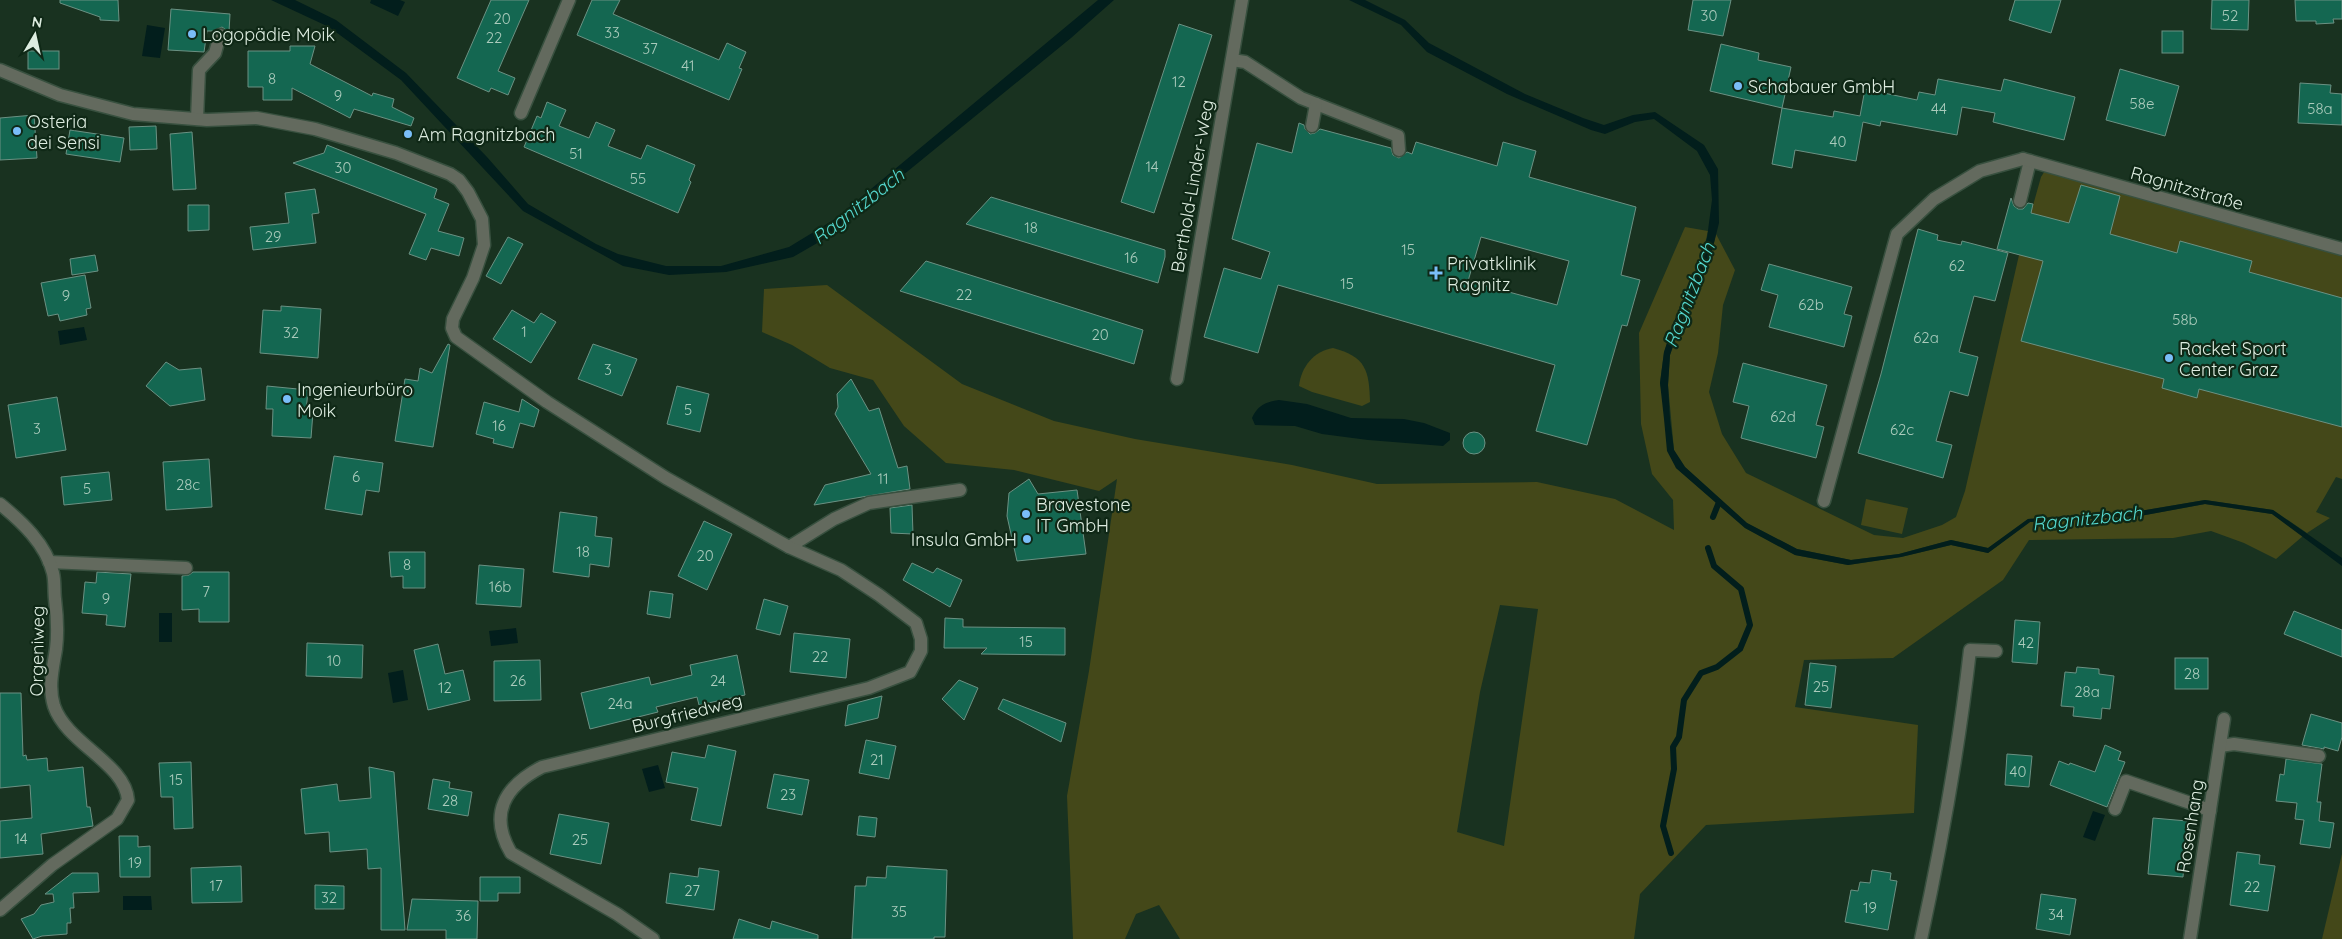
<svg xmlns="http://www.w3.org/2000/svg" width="2342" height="939" viewBox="0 0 2342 939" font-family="Quicksand,sans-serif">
  <rect width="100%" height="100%" fill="#193220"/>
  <!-- green -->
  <g fill="#444819" fill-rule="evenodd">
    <polygon points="2048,166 2342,249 2342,479 2336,477 2316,512 2330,518 2307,533 2273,510 2205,500 2140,511 2028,519 1988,548 1951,540 1899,554 1851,560 1797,549 1747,523 1685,467 1674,450 1668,385 1670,355 1680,326 1710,259 1716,234 1735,270 1723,305 1718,353 1709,392 1722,434 1746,473 1874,535 1903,538 1942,525 1956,517 1965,491 2019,255 2041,177"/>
    <path d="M1685 227 1708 231 1702 256 1674 322 1664 352 1660 383 1676 468 1745 528 1795 555 1848 565 1901 557 1951 545 1988 553 2030 522 2140 516 2205 504 2272 514 2303 536 2276 559 2244 543 2211 531 2173 538 2029 540 2003 580 1893 658 1804 660 1795 707 1918 725 1914 813 1706 825 1640 894 1634 939H1180L1159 905 1136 914 1125 939H1073L1067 796 1089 671 1117 479 1099 491 1014 470 946 463 904 426 873 380 830 368 792 345 762 332 764 289 827 285 962 384 1054 421 1135 439 1292 465 1377 484 1537 482 1615 499 1674 530 1673 500 1652 474 1641 424 1639 333ZM1500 605 1538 609 1504 846 1457 832 1480 692Z"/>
    <path d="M1333 348C1366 357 1369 370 1370 402L1362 406 1312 392 1299 386C1301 367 1314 351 1333 348Z"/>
    <polygon points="1866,499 1908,508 1902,534 1861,525"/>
    <polygon points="2342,854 2342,939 2322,939"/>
  </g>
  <!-- water -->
  <g fill="#021e1c">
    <polygon points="271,0 295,0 336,20 406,73 487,157 528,204 596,244 618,254 666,266 721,266 789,247 835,219 1098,0 1114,0 1071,38 826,238 793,257 726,272 669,275 623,266 523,211 401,80 329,27"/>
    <polygon points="371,0 400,0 405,2 398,16 370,3"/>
    <polygon points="1349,0 1365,0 1405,20 1429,43 1525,94 1583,118 1604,125 1633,115 1655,112 1704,145 1718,169 1719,223 1710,259 1680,326 1670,355 1668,385 1670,419 1674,450 1685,467 1747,523 1797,549 1851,560 1899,554 1951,540 1988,548 2028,519 2140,511 2205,500 2273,510 2342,558 2342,566 2272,514 2205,504 2140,516 2030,522 1988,553 1951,545 1901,557 1848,565 1795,555 1745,528 1676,468 1667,451 1664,419 1660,383 1664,352 1674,322 1702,256 1707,238 1712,200 1710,175 1697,151 1654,119 1635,122 1605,134 1591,130 1507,94 1427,52 1401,25"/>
    <polygon points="147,25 165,28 160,58 142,56"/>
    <polygon points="84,327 87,340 60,345 58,331"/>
    <path d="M1279 400 1307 404 1351 418 1404 419 1424 423 1450 433V440L1443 446 1368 440 1322 434 1295 426 1255 425 1252 418C1258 405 1266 402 1279 400Z"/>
    <rect x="159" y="613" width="13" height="29"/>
    <polygon points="516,628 518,643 491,646 489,631"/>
    <polygon points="403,670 408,700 393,703 388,673"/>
    <polygon points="658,765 665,788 649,792 642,769"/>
    <polygon points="2093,811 2105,815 2095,841 2083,837"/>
    <polygon points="123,896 151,896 152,910 123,910"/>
  </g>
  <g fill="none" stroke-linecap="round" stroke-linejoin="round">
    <!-- stream -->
    <g stroke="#021e1c" stroke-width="6">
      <polyline points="1713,517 1719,502"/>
      <polyline points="1671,853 1663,826 1674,769 1673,747 1679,737 1684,700 1701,673 1717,667 1740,649 1750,625 1741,589 1714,566 1708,548"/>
    </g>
  </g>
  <!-- building -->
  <g fill="#146751" stroke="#6b9183" fill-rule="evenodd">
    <polygon points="60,0 118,0 119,21 100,20 100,17 60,3"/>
    <polygon points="491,0 529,0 498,71 515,78 508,95 491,88 489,92 457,78"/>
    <polygon points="592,0 620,0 613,14 719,60 727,43 746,52 739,68 742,69 729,100 577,35"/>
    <polygon points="1693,0 1731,0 1723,36 1688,30"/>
    <polygon points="2015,0 2061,0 2051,33 2009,20"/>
    <polygon points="2212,0 2249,0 2248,30 2211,29"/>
    <polygon points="2295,0 2342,0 2342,19 2333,19 2334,23 2316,24 2316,21 2296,21"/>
    <polygon points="171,9 230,14 229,32 222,27 213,31 207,31 204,52 168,50"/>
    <polygon points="1179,24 1212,35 1154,213 1121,202"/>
    <rect x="2162" y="31" width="21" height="22"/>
    <polygon points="1721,44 1759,53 1758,60 1791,67 1782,108 1833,117 1834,111 1860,116 1865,89 1917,100 1919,92 1935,95 1938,79 2001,91 2004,79 2075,97 2064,140 1993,122 1995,113 1962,107 1957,135 1881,121 1880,126 1863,122 1856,161 1795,150 1792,168 1772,164 1782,108 1710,91"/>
    <polygon points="290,46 315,46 310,64 372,96 373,93 394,99 392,107 414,118 411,126 354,109 350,118 292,88 292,100 263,100 263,87 248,87 248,51 290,51"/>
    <rect x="28" y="51" width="31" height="18"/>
    <polygon points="2120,69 2179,86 2165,136 2106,120"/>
    <polygon points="2300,83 2331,85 2330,93 2342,94 2342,125 2298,123"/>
    <polygon points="547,102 566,110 559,126 589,138 596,122 615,130 608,146 641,159 647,145 695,165 689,180 691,182 678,213 524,147 537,116 541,118"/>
    <polygon points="34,115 37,158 0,160 0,118"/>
    <path d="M1299 123 1304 125 1305 129 1310 134 1315 133 1320 129 1391 148 1393 155 1399 158 1407 152 1412 154 1416 142 1497 166 1503 142 1536 151 1529 177 1636 207 1621 275 1640 280 1627 326 1622 325 1587 445 1536 431 1555 365 1278 285 1258 353 1204 337 1224 268 1261 279 1270 252 1232 239 1257 143 1292 153ZM1481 237 1569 261 1557 305 1468 281Z"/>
    <polygon points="156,126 157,149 130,150 129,127"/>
    <polygon points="70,130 124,138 120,162 66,154"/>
    <polygon points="192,132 196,189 173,190 170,134"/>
    <polygon points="327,145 437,189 434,198 449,204 438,231 464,238 459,256 431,248 426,260 409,254 426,214 293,163 324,153"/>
    <polygon points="2081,185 2120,196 2110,234 2177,253 2180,241 2252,261 2249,272 2342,298 2342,427 2199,389 2197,398 2162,388 2164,379 2021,341 2043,261 1997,249 2011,198 2014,206 2018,209 2023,209 2028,203 2033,204 2031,213 2069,223"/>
    <polygon points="315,189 319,213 312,214 316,243 253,250 250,227 289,223 285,193"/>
    <polygon points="991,197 1165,250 1165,257 1158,283 966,224"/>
    <polygon points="188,205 209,205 209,230 188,231"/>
    <polygon points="1918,229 1938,235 1937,240 1961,245 1962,241 2008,253 1995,301 1974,296 1959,352 1978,357 1968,396 1950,391 1936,441 1952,445 1943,478 1858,453 1881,374"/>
    <polygon points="508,237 523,244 501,284 486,276"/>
    <polygon points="95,255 98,271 72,275 70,259"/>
    <polygon points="926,261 1143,330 1134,364 900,291"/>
    <polygon points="1769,264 1852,287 1844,314 1852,316 1844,347 1769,327 1778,295 1761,290"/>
    <polygon points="85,275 91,308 86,309 87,315 60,321 58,314 48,316 41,283"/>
    <polygon points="281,306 321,309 318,358 260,353 263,310 281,311"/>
    <polygon points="512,310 534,323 541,313 556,322 531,363 493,339"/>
    <polygon points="448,344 450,345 433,447 395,441 405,379 418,381 420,368 432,373"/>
    <polygon points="593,344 637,359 622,396 578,379"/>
    <polygon points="166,362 179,370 201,368 205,400 170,406 146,386"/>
    <polygon points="1743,363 1827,385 1816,425 1824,427 1816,458 1741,438 1749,406 1733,402"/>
    <polygon points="851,379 869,411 879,408 898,468 907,466 910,489 814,505 825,485 871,474 835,414 838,407 837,394"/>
    <polygon points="267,386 308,390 306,412 313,412 311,438 272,436 273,409 266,409"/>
    <polygon points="677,386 709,394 700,432 667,424"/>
    <polygon points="57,397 66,450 16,458 8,405"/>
    <polygon points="522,399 539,410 534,427 520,423 513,448 493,443 494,439 476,434 484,402 519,412"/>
    <circle cx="1474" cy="443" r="11"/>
    <polygon points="334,456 383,463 379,492 366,490 362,515 325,509"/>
    <polygon points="209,459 212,507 166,510 163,462"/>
    <polygon points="109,472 112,500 64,505 61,477"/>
    <polygon points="1029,479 1038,494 1077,490 1086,554 1017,561 1007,516 1009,493"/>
    <polygon points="912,505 913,534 891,533 890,508"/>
    <polygon points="560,512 597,517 595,536 612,538 609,567 590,564 589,577 553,572"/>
    <polygon points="704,521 732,534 707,590 678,576"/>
    <polygon points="389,552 425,552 425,588 403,588 403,576 391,577"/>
    <polygon points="912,563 933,573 937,568 962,580 950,607 903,580"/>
    <polygon points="479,565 524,569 521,607 476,604"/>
    <polygon points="97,572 131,574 125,627 106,625 107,615 82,613 85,582 96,583"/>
    <polygon points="193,572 229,572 229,622 199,622 199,609 182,610 182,576 189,575"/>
    <polygon points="650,591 673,594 670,618 647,614"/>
    <polygon points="764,599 788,606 780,635 756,629"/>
    <polygon points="2294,611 2342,630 2342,657 2284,634"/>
    <polygon points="945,618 963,619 963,627 1065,628 1065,655 981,654 987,648 944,648"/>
    <polygon points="2015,620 2040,622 2037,664 2012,662"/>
    <polygon points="794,633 850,639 846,678 790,672"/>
    <polygon points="307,643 363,645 362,678 306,676"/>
    <polygon points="438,644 445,674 463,670 470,700 428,710 414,650"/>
    <polygon points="737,655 745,695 699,705 697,697 656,707 658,712 590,729 581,693 649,677 651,685 692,675 690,665"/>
    <rect x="2175" y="658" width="33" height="31"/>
    <polygon points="540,660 541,700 494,701 494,661"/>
    <polygon points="1810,663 1836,666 1831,708 1805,705"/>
    <polygon points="2077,667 2099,669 2099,674 2114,676 2110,709 2102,708 2101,719 2073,716 2074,707 2061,706 2065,672 2076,673"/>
    <polygon points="959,680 978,688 964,720 942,699"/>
    <polygon points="0,693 21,693 23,756 26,755 27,760 47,758 48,771 83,767 87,807 90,807 93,826 41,834 43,854 0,858 0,821 32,818 30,785 0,788"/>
    <polygon points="882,696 878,718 845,726 848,705"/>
    <polygon points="1003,699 1066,723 1061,742 998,709"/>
    <polygon points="2311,714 2342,723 2342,737 2338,751 2324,747 2324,749 2302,745"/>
    <polygon points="866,740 896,746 889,779 859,773"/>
    <polygon points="708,745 736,751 721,826 691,820 698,788 666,782 672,752 705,758"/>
    <polygon points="2105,745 2121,752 2118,760 2125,762 2107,807 2050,785 2059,761 2069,765 2070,763 2095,772"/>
    <polygon points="2007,754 2032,756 2029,787 2005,785"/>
    <polygon points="2286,759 2322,764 2317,802 2321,802 2319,821 2334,823 2330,848 2300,844 2304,820 2295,819 2297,803 2276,801 2280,774 2284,775"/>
    <polygon points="191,762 193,828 174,829 173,797 161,797 159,763"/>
    <polygon points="369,767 394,772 405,930 381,930 381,868 368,869 367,849 330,852 329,832 305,834 301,789 337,784 339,801 371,798"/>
    <polygon points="774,774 809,780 802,815 767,808"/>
    <polygon points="433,779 450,782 449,788 472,792 468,816 428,809"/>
    <polygon points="559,814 609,823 601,864 550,854"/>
    <polygon points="859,816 877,818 875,837 857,835"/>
    <polygon points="2153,818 2187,821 2183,877 2148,874"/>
    <polygon points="119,836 138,836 138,847 150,846 150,877 120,877"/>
    <polygon points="2237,852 2260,855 2259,864 2275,866 2268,911 2230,905"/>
    <polygon points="241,866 242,902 192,903 191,868"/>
    <polygon points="887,866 947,870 945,937 934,937 934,939 852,939 855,886 866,886 867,877 886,878"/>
    <polygon points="699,868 719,871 714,910 666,903 670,873 698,877"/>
    <polygon points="1872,870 1891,873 1890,880 1897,881 1888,930 1845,922 1851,890 1858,891 1860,882 1870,883"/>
    <polygon points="72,873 98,873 99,892 73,893 74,908 70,908 71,923 67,923 67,934 42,936 33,939 21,919 34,914 41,905 54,902 53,894 45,894"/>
    <polygon points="480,877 520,877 520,893 498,893 498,901 480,901"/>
    <polygon points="315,885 344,886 344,909 315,909"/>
    <polygon points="2041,894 2076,899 2070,935 2036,929"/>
    <polygon points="412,899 478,901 477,939 446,939 446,930 407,930"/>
    <polygon points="739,919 770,929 772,921 818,935 818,939 733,939"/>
  </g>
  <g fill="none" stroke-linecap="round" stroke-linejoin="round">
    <defs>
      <g id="service">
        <polyline points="1232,60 1245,62 1301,98 1398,136 1399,150"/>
        <polyline points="197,119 199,70 215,53 220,35"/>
        <polyline points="1312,126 1316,104"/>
        <polyline points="2020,201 2030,161"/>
        <polyline points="1824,501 1897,234 1934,199 1980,171 2023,159"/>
        <polyline points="789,547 834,519 869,503 960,490"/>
        <polyline points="49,562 186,568"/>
        <polyline points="2220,746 2234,744 2319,756"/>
        <polyline points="2115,809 2126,781 2199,806 2210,811"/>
        <path d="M1921 939C1942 842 1959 748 1970 650L1996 651"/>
      </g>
      <g id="minor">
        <path d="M0 70 60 95 133 114 207 120 257 118 315 129 396 153 450 174 459 180 468 192 482 219 484 245 473 278 453 319 452 328 456 337 547 402 666 478 789 547 841 570 879 595 916 623 921 639V651L910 672 869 688 542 767C505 786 488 814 511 853L617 914 653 939"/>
        <polyline points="521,113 569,0"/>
        <polyline points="2023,159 2342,249"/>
        <polyline points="1177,379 1242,0"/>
        <path d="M0 504C22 522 46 544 53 573 55 581 54 591 55 599 57 615 58 633 56 649 53 668 48 687 54 706 67 744 125 763 128 800L117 819 52 865 0 910"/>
        <polyline points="2190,939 2224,719"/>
      </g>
    </defs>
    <!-- service casing -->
    <use href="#service" stroke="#38503f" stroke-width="15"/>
    <!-- minor casing -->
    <use href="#minor" stroke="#38503f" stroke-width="15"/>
    <!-- service -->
    <use href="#service" stroke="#636a5e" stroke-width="12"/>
    <!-- minor -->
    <use href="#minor" stroke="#636a5e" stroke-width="12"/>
  </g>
  <!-- markers -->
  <g fill="#7abef8" stroke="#0f2816" stroke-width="2">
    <circle cx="192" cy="34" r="5"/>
    <circle cx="1738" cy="86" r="5"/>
    <circle cx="17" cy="131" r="5"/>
    <circle cx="408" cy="134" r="5"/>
    <path d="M1433.5 265.5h5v5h5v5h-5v5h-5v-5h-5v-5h5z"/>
    <circle cx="2169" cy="358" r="5"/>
    <circle cx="287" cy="399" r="5"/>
    <circle cx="1026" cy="514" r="5"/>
    <circle cx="1027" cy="539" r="5"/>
  </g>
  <g text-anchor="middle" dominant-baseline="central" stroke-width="4.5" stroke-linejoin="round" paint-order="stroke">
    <!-- number labels -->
    <g font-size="15" fill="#abcbbc">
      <text x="1709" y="15">30</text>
      <text x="2230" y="15">52</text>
      <text x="502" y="18">20</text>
      <text x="612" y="32">33</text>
      <text x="494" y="37">22</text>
      <text x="650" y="48">37</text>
      <text x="688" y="65">41</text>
      <text x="272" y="78">8</text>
      <text x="1179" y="81">12</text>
      <text x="338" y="95">9</text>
      <text x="2142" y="103">58e</text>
      <text x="1939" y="108">44</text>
      <text x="2320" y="108">58a</text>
      <text x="1838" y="141">40</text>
      <text x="576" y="153">51</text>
      <text x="1152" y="166">14</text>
      <text x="343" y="167">30</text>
      <text x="638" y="178">55</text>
      <text x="1031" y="227">18</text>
      <text x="273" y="236">29</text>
      <text x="1408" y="249">15</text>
      <text x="1131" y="257">16</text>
      <text x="1957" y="265">62</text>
      <text x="1347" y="283">15</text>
      <text x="964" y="294">22</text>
      <text x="66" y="295">9</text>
      <text x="1811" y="304">62b</text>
      <text x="2185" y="319">58b</text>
      <text x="524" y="331">1</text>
      <text x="291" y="332">32</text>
      <text x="1100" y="334">20</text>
      <text x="1926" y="337">62a</text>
      <text x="608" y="369">3</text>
      <text x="688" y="409">5</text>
      <text x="1783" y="416">62d</text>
      <text x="499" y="425">16</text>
      <text x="37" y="428">3</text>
      <text x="1902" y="429">62c</text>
      <text x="356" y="476">6</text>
      <text x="883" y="478">11</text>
      <text x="188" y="484">28c</text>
      <text x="87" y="488">5</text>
      <text x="583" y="551">18</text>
      <text x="705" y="555">20</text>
      <text x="407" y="564">8</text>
      <text x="500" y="586">16b</text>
      <text x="206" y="591">7</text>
      <text x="106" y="598">9</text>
      <text x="1026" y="641">15</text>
      <text x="2026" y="642">42</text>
      <text x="820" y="656">22</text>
      <text x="334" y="660">10</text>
      <text x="2192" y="673">28</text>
      <text x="518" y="680">26</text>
      <text x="718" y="680">24</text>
      <text x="1821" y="686">25</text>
      <text x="445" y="687">12</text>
      <text x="2087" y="691">28a</text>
      <text x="620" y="703">24a</text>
      <text x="877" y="759">21</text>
      <text x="2018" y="771">40</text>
      <text x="176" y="779">15</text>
      <text x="788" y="794">23</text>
      <text x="450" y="800">28</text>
      <text x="21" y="838">14</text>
      <text x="580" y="839">25</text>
      <text x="135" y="862">19</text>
      <text x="216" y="885">17</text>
      <text x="2252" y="886">22</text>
      <text x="692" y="890">27</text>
      <text x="329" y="897">32</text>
      <text x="1870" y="907">19</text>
      <text x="899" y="911">35</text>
      <text x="2056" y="914">34</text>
      <text x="463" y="915">36</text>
    </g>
    <!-- poi labels -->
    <g font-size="18" fill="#ddece0" stroke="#0f2816" text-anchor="start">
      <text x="202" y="34">Logopädie Moik</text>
      <text x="1748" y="86">Schabauer GmbH</text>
      <text x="27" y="121">Osteria<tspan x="27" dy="21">dei Sensi</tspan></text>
      <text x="418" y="134">Am Ragnitzbach</text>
      <text x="1447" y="263">Privatklinik<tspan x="1447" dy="21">Ragnitz</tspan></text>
      <text x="2179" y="348">Racket Sport<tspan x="2179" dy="21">Center Graz</tspan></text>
      <text x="297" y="389">Ingenieurbüro<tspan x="297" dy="21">Moik</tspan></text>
      <text x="1036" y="504">Bravestone<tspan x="1036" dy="21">IT GmbH</tspan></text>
      <text x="1017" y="539" text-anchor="end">Insula GmbH</text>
    </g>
    <!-- street labels -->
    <g font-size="18" fill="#ddece0" stroke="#0f2816">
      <text transform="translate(1192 186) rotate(-80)">Berthold-Linder-Weg</text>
      <text transform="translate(2187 188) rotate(16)">Ragnitzstraße</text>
      <text transform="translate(37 651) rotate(-89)">Orgeniweg</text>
      <text transform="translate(687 713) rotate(-14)">Burgfriedweg</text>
      <text transform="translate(2190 826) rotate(-81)">Rosenhang</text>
    </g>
    <!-- water labels -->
    <g font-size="19" font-style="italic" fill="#54d7ce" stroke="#0f2816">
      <text transform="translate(858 206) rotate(-38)">Ragnitzbach</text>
      <text transform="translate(1689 295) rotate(-69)">Ragnitzbach</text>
      <text transform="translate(2087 518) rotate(-6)">Ragnitzbach</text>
    </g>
  </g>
  <!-- north arrow -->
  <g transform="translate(35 35) rotate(9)" stroke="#0f2816" stroke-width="4" paint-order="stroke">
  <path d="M0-4L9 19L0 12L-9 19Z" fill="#ddece0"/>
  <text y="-8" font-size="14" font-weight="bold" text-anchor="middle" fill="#ddece0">N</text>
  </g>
</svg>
